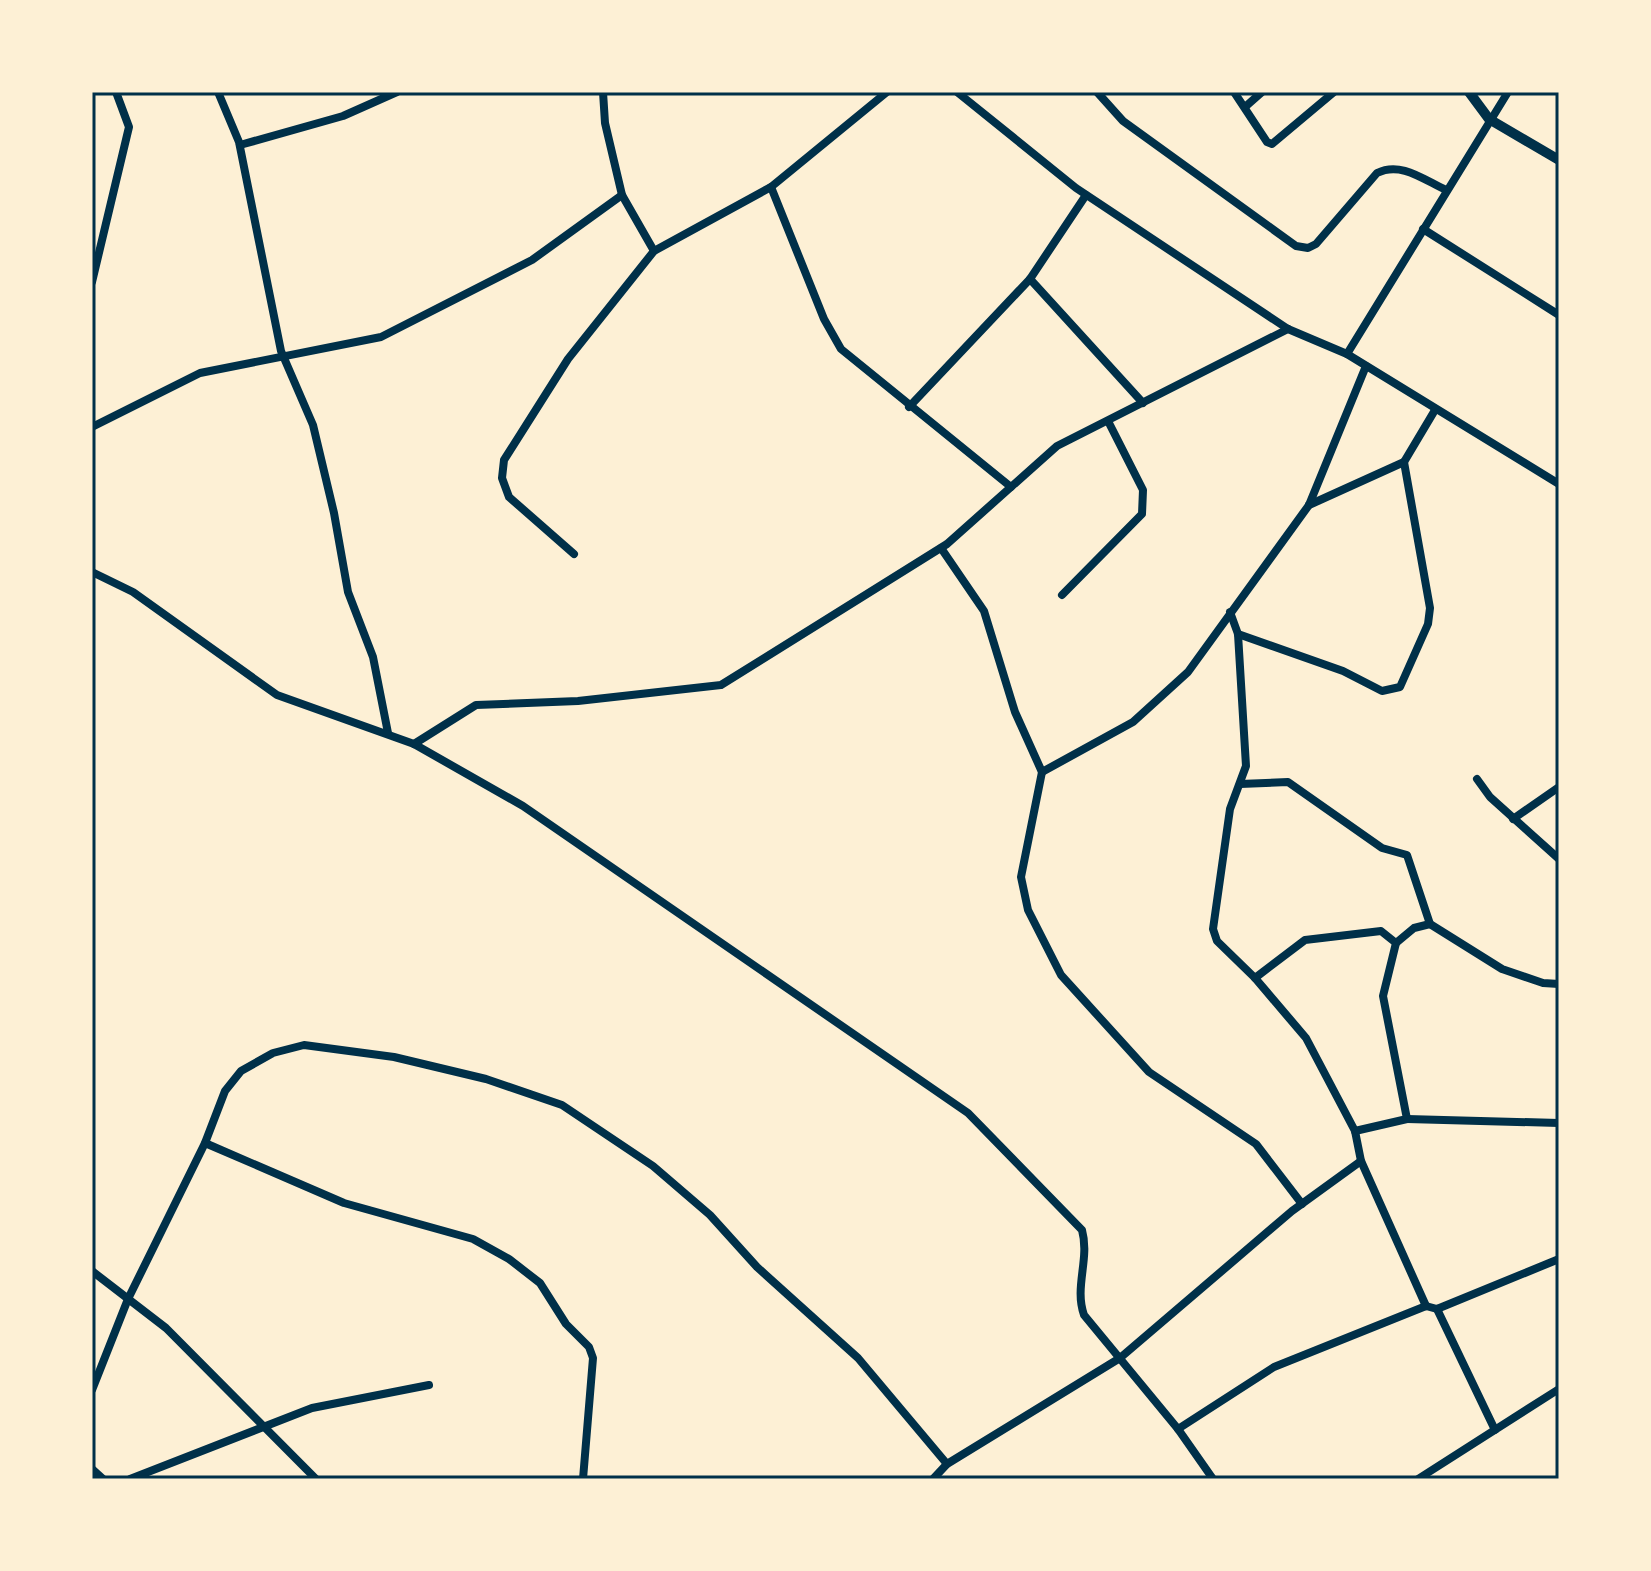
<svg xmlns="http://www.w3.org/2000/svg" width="1651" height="1571" viewBox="0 0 1651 1571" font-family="'DM Sans',sans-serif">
  <rect width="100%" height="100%" fill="#fdf0d5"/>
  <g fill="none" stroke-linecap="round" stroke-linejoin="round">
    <!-- minor -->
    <g stroke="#003049" stroke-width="8">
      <polyline points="218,92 239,142 281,351 313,425 334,513 348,592 373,657 388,733"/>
      <polyline points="603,92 605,123 622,195 654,251"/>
      <polyline points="957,92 1076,188 1288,329 1347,354 1559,484"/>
      <path d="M1097 92 1123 121 1296 246 1308 248 1316 244 1377 173C1401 161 1424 180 1446 190"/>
      <polyline points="1234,92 1267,142 1272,144 1334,92"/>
      <polyline points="1245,107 1262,92"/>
      <polyline points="240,145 343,116 397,92"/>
      <polyline points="771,187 824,319 841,349 1011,487"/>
      <polyline points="1423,229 1559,315"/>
      <polyline points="1030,279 1143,403"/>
      <polyline points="92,282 129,127 116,92"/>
      <polyline points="1347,354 1508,92"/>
      <polyline points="909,407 1030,279 1086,195"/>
      <polyline points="92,427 200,373 381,337 532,260 622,195"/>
      <polyline points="1309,505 1404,462"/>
      <polyline points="941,548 984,611 1015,712 1042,772 1021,877 1028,910 1061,975 1149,1072 1256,1144 1302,1204"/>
      <polyline points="574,554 509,497 502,478 504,460 568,359 654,251 771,187 887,92"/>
      <path d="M92 572 133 592 277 695 414 744 523 806 968 1113 1082 1230C1090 1259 1074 1287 1084 1315L1178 1429 1213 1479"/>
      <polyline points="1062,595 1142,514 1143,490 1108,421"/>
      <polyline points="1230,612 1238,634 1246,766 1230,809 1213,929 1217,941 1255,978 1306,1038 1355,1131 1361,1161 1426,1306"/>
      <polyline points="1238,634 1343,671 1382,691 1400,687 1428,624 1430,608 1404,462 1435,410"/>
      <polyline points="414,744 476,705 578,701 721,685 947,544 1057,446 1288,329"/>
      <polyline points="1042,772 1133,722 1188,672 1309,505 1366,366"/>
      <polyline points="1477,779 1490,797 1559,859"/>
      <polyline points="1240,784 1288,782 1382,848 1407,855 1430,924 1502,969 1543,983 1559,984"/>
      <polyline points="1513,819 1559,787"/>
      <polyline points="1396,943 1414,928 1430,924"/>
      <polyline points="1255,978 1305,940 1381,931 1396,943 1383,996 1407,1119 1355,1131"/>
      <polyline points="1407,1119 1559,1123"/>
      <polyline points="205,1143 344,1203 473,1239 509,1259 540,1283 566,1324 589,1347 593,1358 583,1479"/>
      <polyline points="92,1271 166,1328 316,1479"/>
      <polyline points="1437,1309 1495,1430"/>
      <polyline points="92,1390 128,1299 205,1143 225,1091 241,1071 273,1053 304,1045 394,1057 486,1079 562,1105 653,1166 710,1215 757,1267 858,1358 947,1464"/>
      <polyline points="1178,1429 1274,1367 1426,1306 1437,1309 1559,1259"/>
      <polyline points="92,1469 103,1479"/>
      <polyline points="130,1479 312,1408 429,1385"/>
      <polyline points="933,1479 947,1464 1120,1358 1292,1211 1361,1161"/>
      <polyline points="1418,1479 1559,1389"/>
    </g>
    <!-- tertiary -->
    <polyline stroke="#003049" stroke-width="10" points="1469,92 1489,119 1559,160"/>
  </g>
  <!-- border -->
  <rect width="1651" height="1571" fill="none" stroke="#fdf0d5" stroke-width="188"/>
  <rect x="94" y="94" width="1463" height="1383" fill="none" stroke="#003049" stroke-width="3"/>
</svg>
